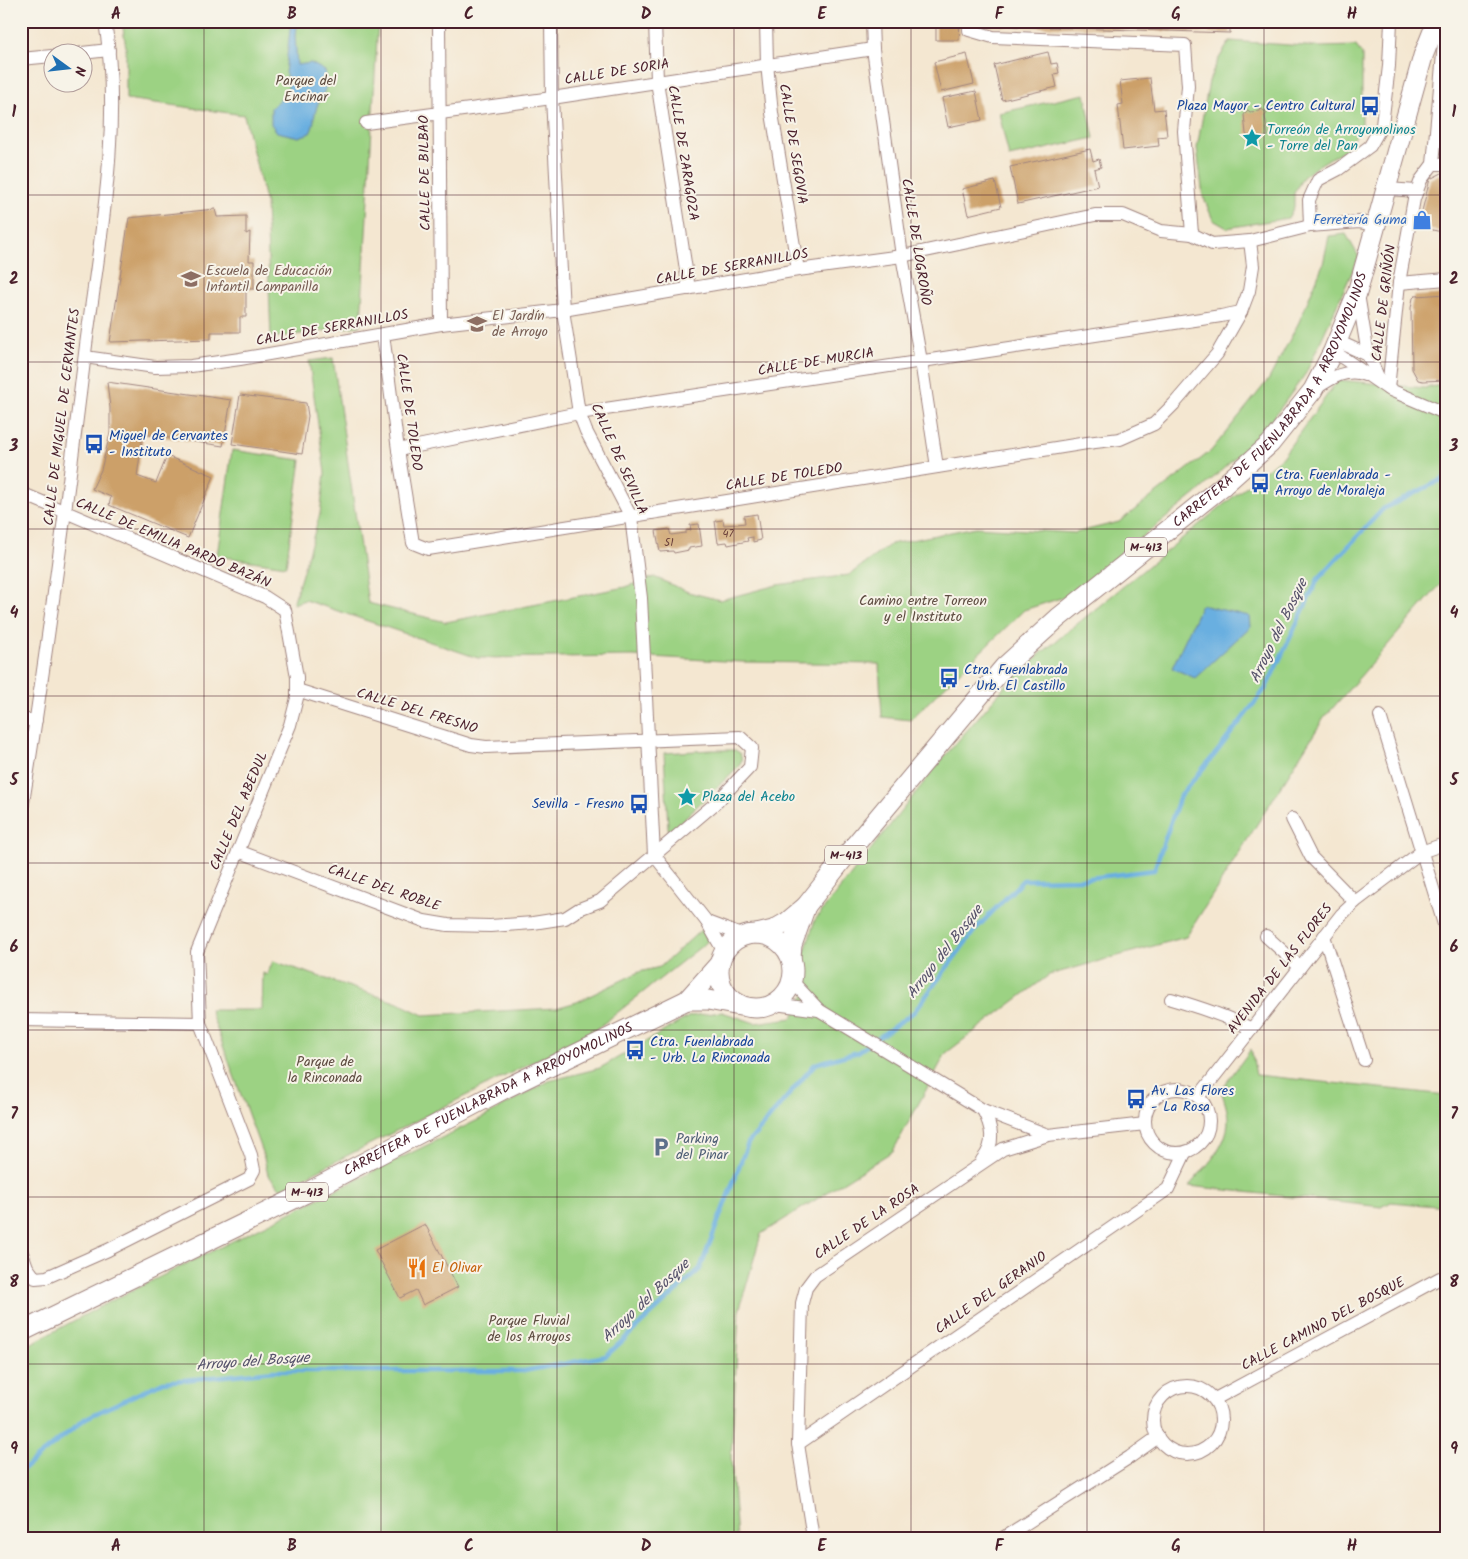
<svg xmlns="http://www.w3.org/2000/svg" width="1468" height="1559" viewBox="0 0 1468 1559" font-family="Kalam,sans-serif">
  <rect width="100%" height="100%" fill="#f7f3e8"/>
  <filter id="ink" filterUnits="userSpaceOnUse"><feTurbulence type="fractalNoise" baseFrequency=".02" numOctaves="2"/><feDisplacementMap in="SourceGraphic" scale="10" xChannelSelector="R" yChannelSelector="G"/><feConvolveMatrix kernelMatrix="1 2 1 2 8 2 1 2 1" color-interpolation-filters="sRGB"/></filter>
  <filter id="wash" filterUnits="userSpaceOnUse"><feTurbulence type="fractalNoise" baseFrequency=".0096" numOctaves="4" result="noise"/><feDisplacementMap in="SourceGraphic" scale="20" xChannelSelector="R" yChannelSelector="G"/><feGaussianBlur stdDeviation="1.12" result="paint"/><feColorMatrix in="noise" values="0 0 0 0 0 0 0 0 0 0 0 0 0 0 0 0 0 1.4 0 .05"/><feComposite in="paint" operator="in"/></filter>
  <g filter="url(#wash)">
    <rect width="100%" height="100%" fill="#f4e7d1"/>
    <!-- green -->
    <g fill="#9cd283" stroke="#737857">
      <polygon points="122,21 378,21 361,322 359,326 271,338 266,204 244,115 126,99 126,48"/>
      <polygon points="1230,41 1320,47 1356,46 1362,54 1362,124 1347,148 1316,167 1303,177 1294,193 1294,207 1288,218 1227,228 1213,220 1203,196 1197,148 1209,81 1218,60"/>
      <polygon points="1085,94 1094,138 1009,157 999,113"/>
      <polygon points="1346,234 1359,257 1306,373 1263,432 1197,493 1070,595 1024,610 910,720 882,717 879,664 742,662 633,656 478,658 305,600 293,604 320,514 325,473 309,361 333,358 368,603 446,622 625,587 654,577 688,592 720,600 777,585 849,575 891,544 976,527 1075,533 1119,522 1211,451 1269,379 1299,322 1323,264 1329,236"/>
      <polygon points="1338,380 1425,388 1447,384 1447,580 1439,586 1324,718 1186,937 1049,975 946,1053 893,1151 761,1234 739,1311 731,1458 737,1538 21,1538 21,1349 107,1303 486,1116 549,1081 600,1068 690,1016 722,1012 755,1023 792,1018 809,987 800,967 815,920 944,757 1007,684 1039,655 1282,457"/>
      <polygon points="232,450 301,460 286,566 217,556"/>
      <polygon points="711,750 735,750 740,753 742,760 738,767 673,829 669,831 668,827 664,753"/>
      <polygon points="702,929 708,941 594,1031 281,1189 268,1175 264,1158 210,1010 262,1010 263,973 267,975 273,961 398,1003 423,1015 556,1008 577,1002 639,972 660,967"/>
      <path d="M1251 1049 1256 1075 1447 1095V1207L1391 1202 1382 1207 1189 1186C1205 1167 1228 1146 1228 1120 1228 1110 1224 1100 1221 1090Z"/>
    </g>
    <!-- water -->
    <g fill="#69afe0" stroke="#5a6786">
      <path d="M291 21H299L295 35 297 65 311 63 325 71C329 94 321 91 316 110 313 119 315 124 310 133L299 137 277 132 271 124V108L287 93 289 81 285 73Z"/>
      <polygon points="1201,605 1249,616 1250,627 1195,678 1172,668"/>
    </g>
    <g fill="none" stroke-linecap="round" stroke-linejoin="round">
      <!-- stream -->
      <polyline stroke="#69afe0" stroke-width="4.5" points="21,1471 86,1418 163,1382 274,1371 524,1371 606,1356 700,1269 748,1143 815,1064 858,1052 914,1012 975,930 1023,880 1082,879 1154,870 1180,796 1216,753 1266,688 1318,579 1383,509 1447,477"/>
    </g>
    <g id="blocks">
      <!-- building -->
      <g fill="#cca069">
        <polygon points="936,21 960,21 959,40 936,40"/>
        <polygon points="980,21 1230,21 1230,33 980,25"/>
        <rect x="1318" y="21" width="19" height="4"/>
        <polygon points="1048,52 1051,64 1057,63 1059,73 1054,74 1057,87 1002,100 994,65"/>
        <polygon points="967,54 974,84 941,92 934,62"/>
        <polygon points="1150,78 1154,110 1164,109 1167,136 1158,137 1159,146 1123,150 1118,105 1123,104 1120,81"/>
        <polygon points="976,91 982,120 948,127 942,98"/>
        <polygon points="1260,108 1267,113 1265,116 1268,136 1251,140 1246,134 1244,115 1248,110 1250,112 1259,111"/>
        <polygon points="1090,149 1093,161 1099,159 1101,167 1094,169 1098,186 1018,204 1010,167"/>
        <polygon points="1444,172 1447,172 1447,233 1418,227 1430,179"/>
        <polygon points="995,181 1001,207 968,215 962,189"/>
        <polygon points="215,209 217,217 246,216 246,234 250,232 249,261 254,261 254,289 246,289 246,317 240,317 240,332 211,332 211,339 110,342 129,218"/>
        <polygon points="1447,294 1447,380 1423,381 1418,380 1412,369 1411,308 1413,298 1415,296"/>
        <polygon points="107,382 231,400 223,446 143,434 137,476 156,483 167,456 214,476 188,538 109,505 111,497 92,489 101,470 110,434 110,408"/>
        <polygon points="240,395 306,403 308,416 302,454 232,444"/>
        <polygon points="757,514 761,540 753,542 753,537 747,538 748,541 728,545 727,542 718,543 715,521 723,520 724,525 737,524 745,523 744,516"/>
        <polygon points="699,524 702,546 689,548 689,550 674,553 673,551 660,552 656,531 669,529 671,535 686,533 686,531 691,530 690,525"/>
        <polygon points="425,1224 458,1287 423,1305 416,1290 400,1298 375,1250"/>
      </g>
    </g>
  </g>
  <g filter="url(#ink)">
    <use href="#blocks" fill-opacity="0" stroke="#9f837e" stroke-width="1"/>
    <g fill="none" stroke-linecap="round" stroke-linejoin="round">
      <defs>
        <g id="minor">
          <polyline points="439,21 441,324"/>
          <polyline points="551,21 552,98 563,310 579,413 586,431 631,517 641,598 654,855 707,922 724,952"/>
          <polyline points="655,21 657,81 689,289"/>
          <polyline points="766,21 767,64 772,113 798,270"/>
          <polyline points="872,21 873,49 902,256 921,361 937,467"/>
          <polyline points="969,21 969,30 993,37 1185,45 1188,86 1184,131 1192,234"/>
          <polyline points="82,53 109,50"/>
          <polyline points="21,59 52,56"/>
          <polyline points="366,123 552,98 873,49"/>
          <polyline points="1433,164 1447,164"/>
          <polyline points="1387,189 1417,191"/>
          <polyline points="1310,226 1309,200 1318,180 1339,169 1370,146 1382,125 1389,66 1391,21"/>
          <polyline points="1399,283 1447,279"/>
          <polyline points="1358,294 1368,355 1381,383"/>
          <polyline points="383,334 398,450 413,543 428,549 1087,443 1120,439 1154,424 1174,404 1217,354 1241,312 1249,291 1253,266 1250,241"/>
          <polyline points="1337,341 1368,355"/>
          <polyline points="1333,351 1388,389 1447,414"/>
          <polyline points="85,357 155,367 191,366 240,359 441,324 563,310 798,270 902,256 1095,215 1123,215 1161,231 1192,234 1212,244 1250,241 1310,226 1359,222 1377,225"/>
          <path d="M1315 389C1330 379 1347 367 1365 375"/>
          <polyline points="1388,389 1399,283 1414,199 1421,180 1433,164 1446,21"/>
          <polyline points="398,450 579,413 1221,316 1241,312"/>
          <polyline points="21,493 265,597 285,610 297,677 297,698 290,725 197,952 200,1023 251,1155 254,1170 249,1179 108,1250 47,1277 35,1278 27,1267 21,1250"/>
          <polyline points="1380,716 1447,934"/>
          <polyline points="21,720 36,720"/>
          <path d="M21 815C46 659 67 502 86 345 100 238 122 129 105 21"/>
          <polyline points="1292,819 1311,857 1355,902"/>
          <polyline points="238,851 424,921 448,925 490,926 533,923 565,918 579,909 600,901 717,802 750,767 752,748 740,737 486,747 471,745 297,690"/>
          <polyline points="707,922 744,936"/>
          <polyline points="1266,936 1300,967"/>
          <polyline points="1324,936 1364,1060"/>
          <polyline points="792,981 819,1010 983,1110 1048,1135 1145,1124"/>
          <path d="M1171 999C1199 1007 1226 1016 1252 1029"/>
          <polyline points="775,1004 819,1010"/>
          <polyline points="21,1020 200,1023"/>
          <circle cx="1177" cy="1121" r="32"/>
          <polyline points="1199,1096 1341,915 1355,902 1421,852 1447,843"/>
          <path d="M982 1160C996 1144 992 1127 983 1110"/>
          <circle cx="1187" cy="1420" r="34"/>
          <polyline points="1215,1399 1440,1278 1447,1279"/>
          <polyline points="798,1444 1168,1189 1185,1153"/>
          <polyline points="813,1538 798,1444 802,1303 806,1288 815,1276 1003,1149 1048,1135"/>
          <polyline points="1003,1538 1130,1457 1158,1437"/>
        </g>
        <g id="primary">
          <circle cx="756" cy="971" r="37"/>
          <path id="s1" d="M757 934 773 930 787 922 806 906 844 858 1004 667 1058 618 1224 485 1270 444 1313 390 1333 351 1357 293 1423 56 1437 21"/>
          <polyline points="791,958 792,945 806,906"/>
          <polyline points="687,1000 708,1000 740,1006"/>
          <path id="s2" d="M21 1332 304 1194 504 1089 687 1000 719 964"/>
        </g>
      </defs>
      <!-- minor casing -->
      <use href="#minor" stroke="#9f837e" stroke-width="14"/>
      <!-- primary casing -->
      <use href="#primary" stroke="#9f837e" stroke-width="21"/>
      <!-- minor -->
      <use href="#minor" stroke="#fff" stroke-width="12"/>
      <!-- primary -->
      <use href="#primary" stroke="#fff" stroke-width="19"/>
    </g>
  </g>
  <!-- grid -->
  <path fill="none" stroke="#4a1f2b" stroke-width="1" stroke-opacity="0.55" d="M204 21V1538M381 21V1538M557 21V1538M734 21V1538M911 21V1538M1087 21V1538M1264 21V1538M21 195H1447M21 362H1447M21 529H1447M21 696H1447M21 863H1447M21 1030H1447M21 1197H1447M21 1364H1447"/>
  <!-- icons -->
  <defs>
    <symbol id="bus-bare" viewBox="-9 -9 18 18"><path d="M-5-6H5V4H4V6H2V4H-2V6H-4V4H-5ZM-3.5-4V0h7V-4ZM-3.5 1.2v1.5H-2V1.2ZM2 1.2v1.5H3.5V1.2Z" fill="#1a4fb4" stroke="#f7f3e8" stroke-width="2.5" paint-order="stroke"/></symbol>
    <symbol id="sight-bare" viewBox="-9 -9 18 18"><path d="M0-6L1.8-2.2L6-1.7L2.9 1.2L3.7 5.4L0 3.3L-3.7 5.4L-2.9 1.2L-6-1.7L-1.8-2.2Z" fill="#0f9aa8" stroke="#f7f3e8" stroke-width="2.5" paint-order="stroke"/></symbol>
    <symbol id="shop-bare" viewBox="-9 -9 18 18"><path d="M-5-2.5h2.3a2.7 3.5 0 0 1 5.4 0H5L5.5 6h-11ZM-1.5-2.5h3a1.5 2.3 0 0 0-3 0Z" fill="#3f7fe0" stroke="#f7f3e8" stroke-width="2.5" paint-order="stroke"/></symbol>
    <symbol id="school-bare" viewBox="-9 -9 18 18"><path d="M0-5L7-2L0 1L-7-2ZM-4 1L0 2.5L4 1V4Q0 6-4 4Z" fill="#8d6e63" stroke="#f7f3e8" stroke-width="2.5" paint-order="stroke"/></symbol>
    <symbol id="parking-bare" viewBox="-9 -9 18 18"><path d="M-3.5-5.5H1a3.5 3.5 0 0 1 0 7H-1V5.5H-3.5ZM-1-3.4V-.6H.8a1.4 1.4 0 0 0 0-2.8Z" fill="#5c6f8a" stroke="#f7f3e8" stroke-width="2.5" paint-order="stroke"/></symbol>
    <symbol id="restaurant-bare" viewBox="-9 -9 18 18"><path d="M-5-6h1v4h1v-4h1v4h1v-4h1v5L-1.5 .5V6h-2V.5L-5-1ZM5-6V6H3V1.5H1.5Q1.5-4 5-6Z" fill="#e8710a" stroke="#f7f3e8" stroke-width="2.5" paint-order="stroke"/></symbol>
  </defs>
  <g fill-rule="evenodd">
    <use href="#bus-bare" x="1356" y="92" width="28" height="28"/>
    <use href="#sight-bare" x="1238" y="124" width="28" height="28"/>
    <use href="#shop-bare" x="1408" y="206" width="28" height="28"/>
    <use href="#school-bare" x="177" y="265" width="28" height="28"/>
    <use href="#school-bare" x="463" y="310" width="28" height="28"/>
    <use href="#bus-bare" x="80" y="430" width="28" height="28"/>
    <use href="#bus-bare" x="1246" y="469" width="28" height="28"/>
    <use href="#bus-bare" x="935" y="664" width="28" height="28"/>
    <use href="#sight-bare" x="673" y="783" width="28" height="28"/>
    <use href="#bus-bare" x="625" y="790" width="28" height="28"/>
    <use href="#bus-bare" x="621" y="1036" width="28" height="28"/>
    <use href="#bus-bare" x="1122" y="1085" width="28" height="28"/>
    <use href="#parking-bare" x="647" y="1133" width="28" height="28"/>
    <use href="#restaurant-bare" x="403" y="1254" width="28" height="28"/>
  </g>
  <g text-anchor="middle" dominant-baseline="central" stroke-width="4" stroke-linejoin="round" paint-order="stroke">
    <!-- number labels -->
    <g font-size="11" fill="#6a3f3a">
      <text x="728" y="534">47</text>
      <text x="669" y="543">51</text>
    </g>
    <!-- shield labels -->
    <g fill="#f7f3e8" stroke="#7e5f64" stroke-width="1">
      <rect x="1125" y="537.5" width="42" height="19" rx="4"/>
      <rect x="825" y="845.5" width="42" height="19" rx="4"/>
      <rect x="286" y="1182.5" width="42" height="19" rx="4"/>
    </g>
    <g font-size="12" font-weight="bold" fill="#4a1f2b">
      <text x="1146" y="547">M-413</text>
      <text x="846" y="855">M-413</text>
      <text x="307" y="1192">M-413</text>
    </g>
    <!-- street labels -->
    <g font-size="14" fill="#4a1f2b" stroke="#f7f3e8">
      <text transform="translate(617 72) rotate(-9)">CALLE DE SORIA</text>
      <text transform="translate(793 144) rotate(81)">CALLE DE SEGOVIA</text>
      <text transform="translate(683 153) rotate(81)">CALLE DE ZARAGOZA</text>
      <text transform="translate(425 173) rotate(-91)">CALLE DE BILBAO</text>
      <text transform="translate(916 242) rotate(81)">CALLE DE LOGROÑO</text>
      <text transform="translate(732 267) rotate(-10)">CALLE DE SERRANILLOS</text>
      <text transform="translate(1384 303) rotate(-83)">CALLE DE GRIÑÓN</text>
      <text transform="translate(332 328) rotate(-10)">CALLE DE SERRANILLOS</text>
      <text transform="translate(816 362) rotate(-9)">CALLE DE MURCIA</text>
      <text stroke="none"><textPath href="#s1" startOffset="751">CARRETERA DE FUENLABRADA A ARROYOMOLINOS</textPath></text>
      <text transform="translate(409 412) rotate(82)">CALLE DE TOLEDO</text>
      <text transform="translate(62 417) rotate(-83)">CALLE DE MIGUEL DE CERVANTES</text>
      <text transform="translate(619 459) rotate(66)">CALLE DE SEVILLA</text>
      <text transform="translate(784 477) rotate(-9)">CALLE DE TOLEDO</text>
      <text transform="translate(173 543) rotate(23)">CALLE DE EMILIA PARDO BAZÁN</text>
      <text transform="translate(417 711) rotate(17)">CALLE DEL FRESNO</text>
      <text transform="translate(239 811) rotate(-67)">CALLE DEL ABEDUL</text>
      <text transform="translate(384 888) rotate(19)">CALLE DEL ROBLE</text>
      <text transform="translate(1280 969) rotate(-52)">AVENIDA DE LAS FLORES</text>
      <text stroke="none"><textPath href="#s2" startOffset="522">CARRETERA DE FUENLABRADA A ARROYOMOLINOS</textPath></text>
      <text transform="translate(867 1222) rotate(-34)">CALLE DE LA ROSA</text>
      <text transform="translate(991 1293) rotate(-35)">CALLE DEL GERANIO</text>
      <text transform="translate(1323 1324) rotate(-28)">CALLE CAMINO DEL BOSQUE</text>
    </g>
    <!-- park labels -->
    <g font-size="14" fill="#5e4c41" stroke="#f7f3e8">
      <text x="306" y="81">Parque del<tspan x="306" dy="16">Encinar</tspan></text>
      <text x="923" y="601">Camino entre Torreon<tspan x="923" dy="16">y el Instituto</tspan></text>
      <text x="325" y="1062">Parque de<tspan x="325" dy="16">la Rinconada</tspan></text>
      <text x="529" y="1321">Parque Fluvial<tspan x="529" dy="16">de los Arroyos</tspan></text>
    </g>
    <!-- transit labels -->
    <g font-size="14" fill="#164399" stroke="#f7f3e8" text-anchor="start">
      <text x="1355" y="106" text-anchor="end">Plaza Mayor - Centro Cultural</text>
      <text x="109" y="436">Miguel de Cervantes<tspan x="109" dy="16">- Instituto</tspan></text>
      <text x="1275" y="475">Ctra. Fuenlabrada -<tspan x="1275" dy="16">Arroyo de Moraleja</tspan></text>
      <text x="964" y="670">Ctra. Fuenlabrada<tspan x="964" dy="16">- Urb. El Castillo</tspan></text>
      <text x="624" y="804" text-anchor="end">Sevilla - Fresno</text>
      <text x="650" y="1042">Ctra. Fuenlabrada<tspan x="650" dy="16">- Urb. La Rinconada</tspan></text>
      <text x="1151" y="1091">Av. Las Flores<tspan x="1151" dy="16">- La Rosa</tspan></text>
    </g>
    <!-- culture labels -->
    <g font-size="14" fill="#0d838f" stroke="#f7f3e8" text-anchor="start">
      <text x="1267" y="130">Torreón de Arroyomolinos<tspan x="1267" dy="16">- Torre del Pan</tspan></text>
      <text x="702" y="797">Plaza del Acebo</text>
    </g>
    <!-- shop labels -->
    <g font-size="14" fill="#366cbe" stroke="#f7f3e8" text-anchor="end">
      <text x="1407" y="220">Ferretería Guma</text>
    </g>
    <!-- education labels -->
    <g font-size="14" fill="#785e54" stroke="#f7f3e8" text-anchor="start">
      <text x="206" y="271">Escuela de Educación<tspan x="206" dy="16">Infantil Campanilla</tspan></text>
      <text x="492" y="316">El Jardín<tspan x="492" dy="16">de Arroyo</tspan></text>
    </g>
    <!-- service labels -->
    <g font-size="14" fill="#4e5e75" stroke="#f7f3e8" text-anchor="start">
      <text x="676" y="1139">Parking<tspan x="676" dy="16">del Pinar</tspan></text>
    </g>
    <!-- food labels -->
    <g font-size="14" fill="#c56008" stroke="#f7f3e8" text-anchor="start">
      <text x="432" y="1268">El Olivar</text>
    </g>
    <!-- water labels -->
    <g font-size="15" font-style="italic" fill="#55516a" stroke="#f7f3e8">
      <text transform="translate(1279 631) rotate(-64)">Arroyo del Bosque</text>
      <text transform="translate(945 952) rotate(-52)">Arroyo del Bosque</text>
      <text transform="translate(646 1301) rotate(-43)">Arroyo del Bosque</text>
      <text transform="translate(253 1362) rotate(-4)">Arroyo del Bosque</text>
    </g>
  </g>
  <!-- margin -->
  <rect width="1468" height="1559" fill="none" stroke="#f7f3e8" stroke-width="55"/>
  <!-- north arrow -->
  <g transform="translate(68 68) rotate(105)"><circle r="24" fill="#f7f3e8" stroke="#b29e9c"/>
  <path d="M0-4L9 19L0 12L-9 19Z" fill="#1f6fb2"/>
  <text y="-8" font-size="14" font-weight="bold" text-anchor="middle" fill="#4a1f2b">N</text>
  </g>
  <rect x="28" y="28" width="1412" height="1504" fill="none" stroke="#4a1f2b" stroke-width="2"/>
  <g font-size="16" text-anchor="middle" font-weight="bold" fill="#4a1f2b">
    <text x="116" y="19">A</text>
    <text x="292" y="19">B</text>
    <text x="469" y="19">C</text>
    <text x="646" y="19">D</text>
    <text x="822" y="19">E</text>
    <text x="999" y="19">F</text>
    <text x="1176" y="19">G</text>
    <text x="1352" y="19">H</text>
    <text x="14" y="117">1</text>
    <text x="1454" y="117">1</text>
    <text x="14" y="284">2</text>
    <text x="1454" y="284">2</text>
    <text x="14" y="451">3</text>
    <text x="1454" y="451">3</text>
    <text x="14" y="618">4</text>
    <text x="1454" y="618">4</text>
    <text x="14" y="785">5</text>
    <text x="1454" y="785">5</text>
    <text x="14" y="952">6</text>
    <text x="1454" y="952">6</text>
    <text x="14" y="1119">7</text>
    <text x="1454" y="1119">7</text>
    <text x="14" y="1287">8</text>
    <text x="1454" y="1287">8</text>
    <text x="14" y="1454">9</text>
    <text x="1454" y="1454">9</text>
    <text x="116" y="1551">A</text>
    <text x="292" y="1551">B</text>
    <text x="469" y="1551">C</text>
    <text x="646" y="1551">D</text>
    <text x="822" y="1551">E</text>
    <text x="999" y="1551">F</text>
    <text x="1176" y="1551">G</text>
    <text x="1352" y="1551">H</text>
  </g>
</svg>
